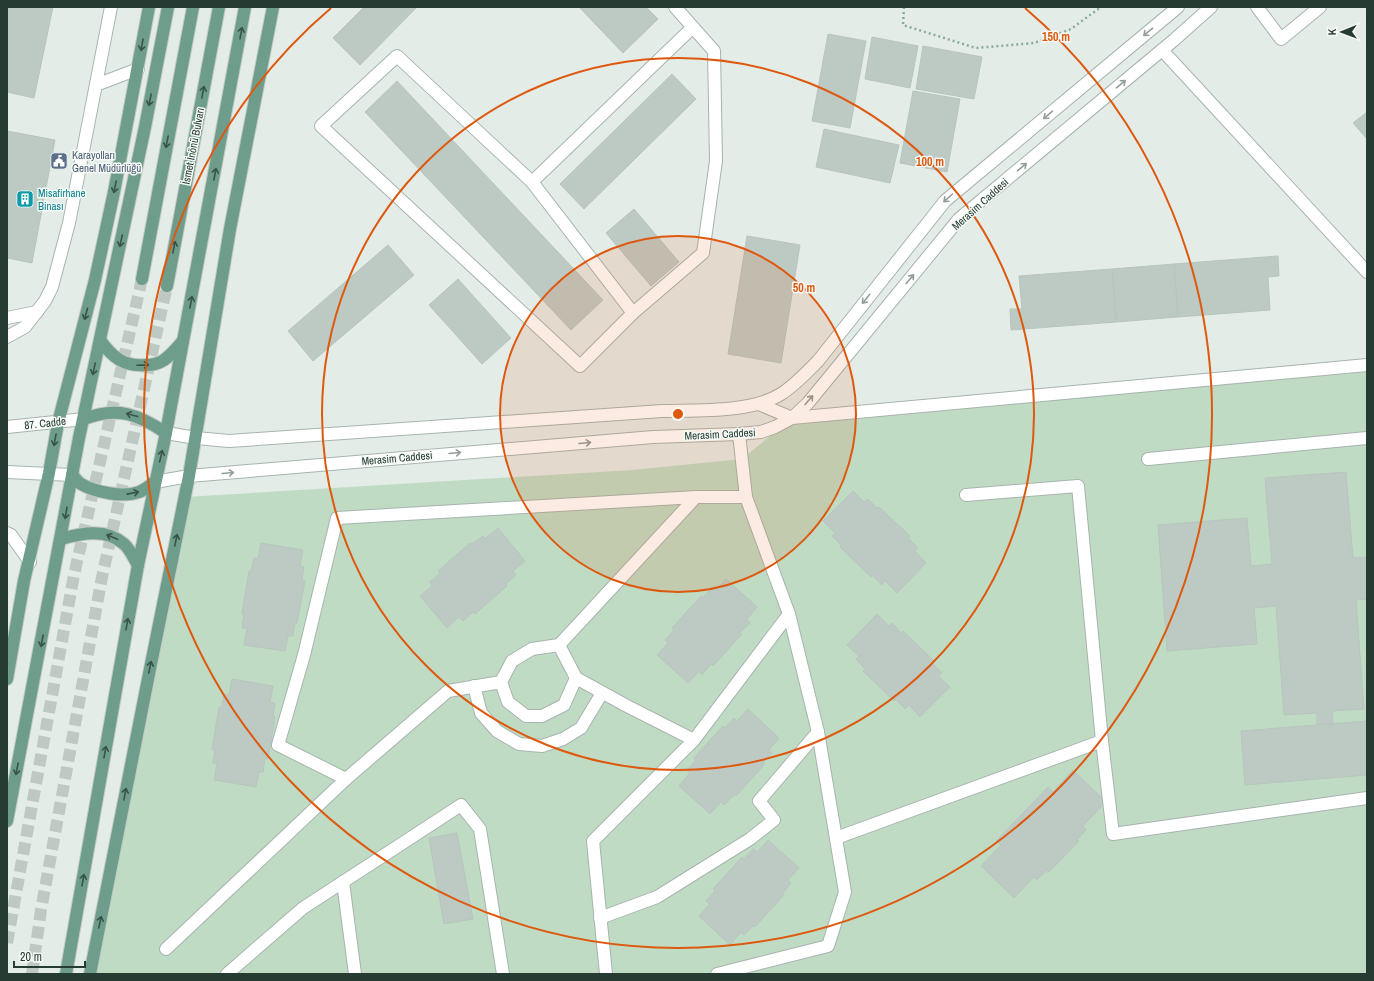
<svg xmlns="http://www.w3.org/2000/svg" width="1374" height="981" viewBox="0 0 1374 981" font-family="'Archivo Narrow',sans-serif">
  <rect width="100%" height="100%" fill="#e4ece8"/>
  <!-- green -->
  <polygon fill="#c0dbc4" points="1367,365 1367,974 90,974 185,497 632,470 742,459 792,418"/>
  <!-- building -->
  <g fill="#bdcac3" stroke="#b7c5be">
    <polygon points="7,7 53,7 34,98 7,92"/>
    <polygon points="364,7 417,7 360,65 333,38"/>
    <polygon points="579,7 646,7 658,19 623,53"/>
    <polygon points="828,34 866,41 850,128 812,121"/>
    <polygon points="872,37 918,46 910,88 865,79"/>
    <polygon points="923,46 982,57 974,99 916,89"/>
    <polygon points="672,74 696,99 584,209 560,184"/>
    <polygon points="397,81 603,300 571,330 365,112"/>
    <polygon points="913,91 960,99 947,172 900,163"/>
    <polygon points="1367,112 1367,139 1353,123"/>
    <polygon points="824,129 899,145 890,183 816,167"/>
    <polygon points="7,131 55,140 32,263 7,258"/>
    <polygon points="634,209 679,262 651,286 606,233"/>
    <polygon points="747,236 800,245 781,363 728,354"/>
    <polygon points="388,245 414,275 313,361 288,331"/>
    <polygon points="1278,256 1279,276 1268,277 1270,310 1178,317 1174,264"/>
    <polygon points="1174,264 1178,317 1116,322 1112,269"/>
    <polygon points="1112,269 1116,322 1011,330 1010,309 1022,309 1019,276"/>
    <polygon points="458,279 511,338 482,364 429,305"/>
    <polygon points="1346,472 1353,558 1367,557 1367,599 1356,600 1364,709 1332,711 1333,724 1317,725 1317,713 1284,715 1276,606 1254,608 1257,644 1167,651 1158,525 1247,518 1251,566 1272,564 1265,478"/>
    <polygon points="853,491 864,502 868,499 877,508 879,507 910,536 908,538 918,548 915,551 926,563 897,593 885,581 882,585 872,575 871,577 840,547 841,545 832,536 835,533 823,521"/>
    <polygon points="498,528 525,561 513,571 516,575 506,584 507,586 475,614 473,612 463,621 459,617 447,628 420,596 432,586 430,582 440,573 438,571 470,543 472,544 483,536 485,539"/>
    <polygon points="261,543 303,550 300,566 304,567 302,580 305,581 297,623 295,623 293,636 288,636 285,651 244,645 247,628 242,628 244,614 242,614 249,571 251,571 254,558 258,559"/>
    <polygon points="726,579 757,607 747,619 750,623 740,633 742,634 713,666 711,664 702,675 699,671 688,683 657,655 668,643 665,640 674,630 672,628 701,596 703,598 712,587 715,591"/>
    <polygon points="877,614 889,626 892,623 901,633 903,631 934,661 932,663 942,673 938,676 950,687 920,717 909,705 905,709 896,699 894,701 863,671 865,669 856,659 859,656 847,645"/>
    <polygon points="232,679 273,686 270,702 275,703 273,716 275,717 268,759 265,759 263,772 259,772 256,787 214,780 217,764 213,763 215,750 212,750 219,707 222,707 224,694 229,695"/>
    <polygon points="748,709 779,738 769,750 772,753 763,763 764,765 736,796 734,795 724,805 721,802 710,814 679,786 690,773 687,770 696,760 694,758 723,726 725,728 734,718 737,721"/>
    <polygon points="1367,721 1367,775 1245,785 1241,731"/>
    <polygon points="1073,770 1106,802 1083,826 1086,830 1077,840 1079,841 1049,872 1047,870 1037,880 1034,877 1014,898 981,866 1001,845 996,841 1048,787 1053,792"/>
    <polygon points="457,833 473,919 444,924 429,838"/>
    <polygon points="768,840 799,868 788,880 791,883 782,894 784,895 755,927 753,926 744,935 741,932 730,945 699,916 710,904 706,901 715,891 713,889 742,857 744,859 753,849 757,852"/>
  </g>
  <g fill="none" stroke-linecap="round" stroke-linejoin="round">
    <!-- major-tunnel -->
    <g stroke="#bec9c4" stroke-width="12" stroke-dasharray="12 6" stroke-linecap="butt">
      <polyline points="7,943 74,575 142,279"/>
      <polyline points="32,974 41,910 102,577 167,286"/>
    </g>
    <defs>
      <g id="minor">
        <polyline points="675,7 714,51 716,161 703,253 633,313 580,366 321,126 397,56 532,182 693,27"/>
        <polyline points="1257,7 1281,39 1320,7"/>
        <polyline points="1162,50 1367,272"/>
        <polyline points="96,85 138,69"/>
        <polyline points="532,182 633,313"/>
        <polyline points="7,318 37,312"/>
        <polyline points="7,337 25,327 45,301 52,287 69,223 111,7"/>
        <polyline points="759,404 792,418 1367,365"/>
        <polyline points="7,427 84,419"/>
        <path d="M166 433 196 438 229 441 662 411C697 410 751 413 781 394 795 385 806 373 818 361L945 201 1178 7"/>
        <polyline points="739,434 746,497"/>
        <polyline points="1148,459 1367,438"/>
        <polyline points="7,472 72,475"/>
        <polyline points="155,482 189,476 653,437 739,434 761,432 775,427 792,418 808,403 959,219 1174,40 1211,7"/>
        <polyline points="966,495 1078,486 1102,741 1113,834 1367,798"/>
        <polyline points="7,533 11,535 30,562"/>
        <polyline points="559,645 576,678"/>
        <polyline points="474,686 481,713 497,731 519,744 542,746 563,739 581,728 602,693"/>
        <polyline points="694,740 789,614"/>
        <polyline points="346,779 448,691 501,682"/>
        <polyline points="836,838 1102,741"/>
        <polyline points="343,882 355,974"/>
        <polyline points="600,918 657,897 750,839 774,820 759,801 818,732"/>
        <polyline points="166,949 346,779 278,745 304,655 337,518 696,497 746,497 789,614 818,732 845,892 828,946 717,974"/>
        <polyline points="227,974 303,908 461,805 480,829 503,974"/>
        <polyline points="606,974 593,841 694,740 627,706 576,678 564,705 542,716 526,716 508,702 501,682 512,661 532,649 559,645 696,497"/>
      </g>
      <g id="major">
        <polyline points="142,279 193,7"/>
        <polyline points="167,286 219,7"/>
        <path d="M100 340C112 357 124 367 146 365 152 365 158 364 164 360 171 355 177 348 183 341"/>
        <path d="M84 419C117 406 138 414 166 433"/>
        <path d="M72 475C75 478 78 482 81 484 95 492 123 498 139 492 145 490 150 485 155 482"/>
        <path d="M61 539C82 533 106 528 124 544 130 549 134 559 138 565"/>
        <polyline points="7,679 24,581 49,473 58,423 95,280 114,192 149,7"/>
        <polyline points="7,821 79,438 145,127 168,7"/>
        <polyline points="66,974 138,565 166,433 245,7"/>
        <polyline points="90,974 149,674 189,476 230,229 273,7"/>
      </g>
    </defs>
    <!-- minor casing -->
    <use href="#minor" stroke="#a7b4ae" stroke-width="14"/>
    <!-- major casing -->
    <use href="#major" stroke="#c2c8c6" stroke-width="14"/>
    <!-- path -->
    <polyline stroke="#88ac9c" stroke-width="2.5" stroke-dasharray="2 3" stroke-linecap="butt" points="904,7 903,25 976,48 1034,43 1071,29 1101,7"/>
    <!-- minor -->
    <use href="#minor" stroke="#fff" stroke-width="12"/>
    <!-- major -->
    <use href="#major" stroke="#6e9d8b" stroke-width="12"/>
  </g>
  <!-- one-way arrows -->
  <defs><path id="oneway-shaft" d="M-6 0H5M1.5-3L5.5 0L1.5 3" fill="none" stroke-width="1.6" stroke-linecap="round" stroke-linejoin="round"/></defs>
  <g stroke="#929e99">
    <use href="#oneway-shaft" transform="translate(1148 32) rotate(140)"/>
    <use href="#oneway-shaft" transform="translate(1121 84) rotate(-40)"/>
    <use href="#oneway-shaft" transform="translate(1048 115) rotate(140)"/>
    <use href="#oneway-shaft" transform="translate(1022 167) rotate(-40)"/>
    <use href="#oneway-shaft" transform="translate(948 198) rotate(138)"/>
    <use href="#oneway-shaft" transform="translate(910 279) rotate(-50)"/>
    <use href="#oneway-shaft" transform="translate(866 299) rotate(129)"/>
    <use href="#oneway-shaft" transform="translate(809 400) rotate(-49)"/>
    <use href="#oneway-shaft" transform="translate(585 443) rotate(-5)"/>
    <use href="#oneway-shaft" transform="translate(455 453) rotate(-5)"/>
    <use href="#oneway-shaft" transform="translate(228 473) rotate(-5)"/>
  </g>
  <g stroke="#385449">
    <use href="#oneway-shaft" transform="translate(241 33) rotate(-80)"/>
    <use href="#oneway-shaft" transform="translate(142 45) rotate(100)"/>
    <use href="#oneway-shaft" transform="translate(203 92) rotate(-79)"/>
    <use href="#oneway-shaft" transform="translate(150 100) rotate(101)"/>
    <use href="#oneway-shaft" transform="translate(167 142) rotate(101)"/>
    <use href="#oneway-shaft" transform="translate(215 174) rotate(-79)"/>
    <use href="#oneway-shaft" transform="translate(115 187) rotate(101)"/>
    <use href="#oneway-shaft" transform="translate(121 241) rotate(102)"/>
    <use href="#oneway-shaft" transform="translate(174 247) rotate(-79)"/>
    <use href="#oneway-shaft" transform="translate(191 302) rotate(-79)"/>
    <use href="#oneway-shaft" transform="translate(86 314) rotate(105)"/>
    <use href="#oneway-shaft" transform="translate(143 365) rotate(-2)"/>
    <use href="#oneway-shaft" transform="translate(94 369) rotate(102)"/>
    <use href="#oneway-shaft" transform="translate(132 415) rotate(-165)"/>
    <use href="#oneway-shaft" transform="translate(55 440) rotate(100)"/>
    <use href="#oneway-shaft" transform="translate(161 456) rotate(-77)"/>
    <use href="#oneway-shaft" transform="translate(133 493) rotate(-11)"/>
    <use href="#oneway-shaft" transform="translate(66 513) rotate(100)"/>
    <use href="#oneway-shaft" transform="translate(112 537) rotate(-157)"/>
    <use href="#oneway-shaft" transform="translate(176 540) rotate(-78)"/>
    <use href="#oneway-shaft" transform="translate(127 624) rotate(-80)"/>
    <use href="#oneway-shaft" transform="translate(42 641) rotate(101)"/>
    <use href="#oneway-shaft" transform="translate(150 667) rotate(-78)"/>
    <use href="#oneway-shaft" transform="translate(105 752) rotate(-80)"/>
    <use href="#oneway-shaft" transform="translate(17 769) rotate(101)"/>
    <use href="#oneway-shaft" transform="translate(125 794) rotate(-79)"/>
    <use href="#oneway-shaft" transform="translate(83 880) rotate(-80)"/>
    <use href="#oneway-shaft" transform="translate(100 922) rotate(-78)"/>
  </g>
  <!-- distance rings -->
  <circle cx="678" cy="414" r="178" fill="#de580e" fill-opacity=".12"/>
  <g fill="none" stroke="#de580e" stroke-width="2">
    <circle cx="678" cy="414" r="178"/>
    <circle cx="678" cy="414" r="356"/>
    <path d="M1025 8A534 534 0 1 1 331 8"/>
  </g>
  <!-- icons -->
  <defs>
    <symbol id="civic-square" viewBox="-11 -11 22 22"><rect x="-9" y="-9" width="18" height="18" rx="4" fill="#5c6f8a" stroke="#f5f9f6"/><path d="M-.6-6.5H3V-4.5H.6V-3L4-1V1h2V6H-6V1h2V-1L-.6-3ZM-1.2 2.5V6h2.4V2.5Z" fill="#fff"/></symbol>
    <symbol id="building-square" viewBox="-11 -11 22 22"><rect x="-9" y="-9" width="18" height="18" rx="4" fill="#0f9aa8" stroke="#f5f9f6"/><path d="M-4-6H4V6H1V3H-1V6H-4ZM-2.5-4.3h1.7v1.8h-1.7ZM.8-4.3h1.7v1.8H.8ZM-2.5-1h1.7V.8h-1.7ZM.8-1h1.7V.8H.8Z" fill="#fff"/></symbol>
  </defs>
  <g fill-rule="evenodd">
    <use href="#civic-square" x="49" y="151" width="20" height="20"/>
    <use href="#building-square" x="15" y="189" width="20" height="20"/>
  </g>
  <g text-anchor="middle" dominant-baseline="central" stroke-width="3" stroke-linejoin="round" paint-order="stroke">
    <!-- street labels -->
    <g font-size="11" fill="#263c33" stroke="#f5f9f6">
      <text transform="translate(193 146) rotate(-79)">İsmet İnönü Bulvarı</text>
      <text transform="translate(980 204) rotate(-42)">Merasim Caddesi</text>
      <text transform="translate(45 423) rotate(-6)">87. Cadde</text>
      <text transform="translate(720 434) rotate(-3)">Merasim Caddesi</text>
      <text transform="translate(397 458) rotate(-5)">Merasim Caddesi</text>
    </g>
    <!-- service labels -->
    <g font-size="11" fill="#4e5e75" stroke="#f5f9f6" text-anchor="start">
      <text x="72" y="155">Karayolları<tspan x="72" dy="13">Genel Müdürlüğü</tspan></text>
    </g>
    <!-- culture labels -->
    <g font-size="11" fill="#0d838f" stroke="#f5f9f6" text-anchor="start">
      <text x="38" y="193">Misafirhane<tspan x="38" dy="13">Binası</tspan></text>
    </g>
  </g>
  <circle cx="678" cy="414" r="6" fill="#de580e" stroke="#f5f9f6" stroke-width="2"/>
  <g font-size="12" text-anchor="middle" font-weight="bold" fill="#de580e" stroke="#f5f9f6" stroke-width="3" stroke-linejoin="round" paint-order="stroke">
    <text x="1056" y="41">150 m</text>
    <text x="930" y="166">100 m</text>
    <text x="804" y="292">50 m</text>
  </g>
  <!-- border -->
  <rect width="1374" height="981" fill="none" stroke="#263c33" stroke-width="16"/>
  <!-- north arrow -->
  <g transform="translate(1342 32) rotate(269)" stroke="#f5f9f6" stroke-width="3" paint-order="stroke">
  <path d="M0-3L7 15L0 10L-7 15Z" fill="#263c33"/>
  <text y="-6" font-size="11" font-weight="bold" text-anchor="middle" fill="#263c33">K</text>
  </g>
  <!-- scale -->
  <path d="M14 961v6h71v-6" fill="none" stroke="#263c33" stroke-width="2"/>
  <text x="20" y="961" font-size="12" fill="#263c33" stroke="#f5f9f6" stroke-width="3" paint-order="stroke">20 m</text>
</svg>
